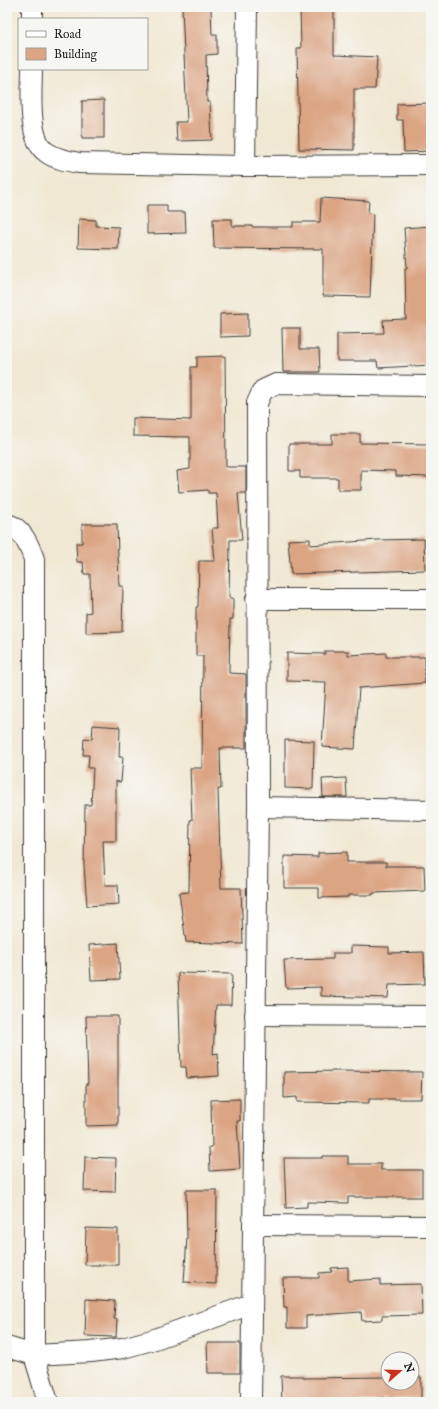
<svg xmlns="http://www.w3.org/2000/svg" width="438" height="1409" viewBox="0 0 438 1409" font-family="'IM FELL English',serif">
  <rect width="100%" height="100%" fill="#f6f6f2"/>
  <filter id="ink" filterUnits="userSpaceOnUse"><feTurbulence type="fractalNoise" baseFrequency=".025" numOctaves="2"/><feDisplacementMap in="SourceGraphic" scale="8" xChannelSelector="R" yChannelSelector="G"/><feConvolveMatrix kernelMatrix="1 2 1 2 8 2 1 2 1" color-interpolation-filters="sRGB"/></filter>
  <filter id="wash" filterUnits="userSpaceOnUse"><feTurbulence type="fractalNoise" baseFrequency=".012" numOctaves="4" result="noise"/><feDisplacementMap in="SourceGraphic" scale="16" xChannelSelector="R" yChannelSelector="G"/><feGaussianBlur stdDeviation="0.9" result="paint"/><feColorMatrix in="noise" values="0 0 0 0 0 0 0 0 0 0 0 0 0 0 0 0 0 1.4 0 .05"/><feComposite in="paint" operator="in"/></filter>
  <g filter="url(#wash)">
    <rect width="100%" height="100%" fill="#f1e8d3"/>
    <g id="blocks">
      <!-- building -->
      <g fill="#dba483">
        <polygon points="182,7 211,7 212,35 217,35 217,54 206,55 207,102 210,102 212,140 177,141 176,122 187,122"/>
        <polygon points="300,7 334,7 334,55 377,57 375,89 354,89 354,150 299,149 297,48 301,48"/>
        <polygon points="104,100 104,138 82,138 82,101"/>
        <polygon points="431,103 431,151 404,152 403,120 397,120 397,104"/>
        <polygon points="321,198 369,201 368,213 373,214 370,297 323,296 323,249 214,248 213,219 232,219 232,226 252,226 252,227 293,227 293,222 320,222"/>
        <polygon points="147,205 167,205 167,212 185,212 186,233 147,234"/>
        <polygon points="79,219 96,220 96,226 119,227 118,249 78,248"/>
        <polygon points="431,226 431,365 378,368 377,361 337,361 337,334 384,333 383,320 406,319 405,268 407,268 404,228"/>
        <polygon points="248,313 248,336 220,337 220,314"/>
        <polygon points="282,328 300,328 300,349 319,349 320,372 283,372"/>
        <polygon points="225,356 226,467 246,467 246,493 238,493 242,540 230,540 229,598 233,598 233,619 230,619 229,673 246,674 246,748 220,748 221,789 218,789 221,888 241,888 243,944 186,942 179,893 189,892 190,820 192,820 190,768 202,768 203,656 196,656 196,607 198,607 199,561 215,561 212,528 218,528 216,493 208,493 208,490 179,492 177,471 190,469 190,437 133,436 133,418 191,420 191,367 197,367 197,357"/>
        <polygon points="332,434 360,434 360,443 431,444 431,477 396,476 396,471 361,470 361,490 338,490 338,478 300,478 300,471 289,471 289,444 332,444"/>
        <polygon points="82,524 117,524 119,586 123,586 122,632 86,633 86,613 91,612 90,574 84,574 83,562 77,562 76,543 82,543"/>
        <polygon points="310,539 310,545 377,540 424,539 425,570 291,574 288,540"/>
        <polygon points="325,651 348,651 348,655 386,653 386,657 425,657 425,683 359,688 355,749 322,747 326,682 287,681 287,653 325,654"/>
        <polygon points="93,725 120,727 119,757 123,757 121,782 116,781 116,841 103,841 105,885 118,885 119,904 87,906 84,865 85,805 91,805 93,768 88,768 89,755 83,755 84,738 92,739"/>
        <polygon points="285,740 314,741 313,789 285,788"/>
        <polygon points="346,778 347,797 323,797 322,779"/>
        <polygon points="347,852 347,862 386,862 386,866 424,866 425,891 373,893 373,895 348,895 348,897 319,898 319,888 284,888 284,856 318,857 318,853"/>
        <polygon points="118,943 120,979 91,980 89,945"/>
        <polygon points="351,946 389,947 389,953 424,952 425,984 389,985 388,998 321,996 321,987 286,988 284,960 333,959 333,953 351,953"/>
        <polygon points="178,973 232,974 231,1005 216,1005 213,1054 218,1053 219,1076 187,1078 186,1067 181,1067"/>
        <polygon points="86,1016 118,1016 118,1125 86,1126 86,1084 88,1084"/>
        <polygon points="338,1071 422,1072 421,1099 369,1099 369,1103 297,1102 297,1097 284,1098 284,1072"/>
        <polygon points="240,1099 240,1121 237,1121 240,1169 210,1171 209,1147 212,1147 211,1100"/>
        <polygon points="322,1156 348,1156 348,1164 381,1164 381,1170 422,1170 422,1197 348,1197 348,1203 307,1202 307,1207 286,1208 284,1158 322,1158"/>
        <polygon points="85,1157 116,1158 115,1192 84,1191"/>
        <polygon points="186,1190 217,1190 216,1284 184,1282 187,1237"/>
        <polygon points="86,1228 118,1229 118,1265 85,1265"/>
        <polygon points="348,1267 348,1281 380,1279 380,1285 421,1284 422,1315 382,1316 382,1320 362,1321 361,1312 306,1316 306,1328 287,1328 287,1307 284,1307 283,1278 319,1278 319,1273 332,1272 331,1268"/>
        <polygon points="86,1299 115,1301 114,1319 117,1319 116,1337 85,1336"/>
        <polygon points="207,1343 240,1343 240,1373 208,1373"/>
        <polygon points="281,1376 304,1376 304,1378 388,1377 388,1383 412,1383 412,1377 421,1377 421,1399 382,1398 382,1402 282,1402"/>
      </g>
    </g>
  </g>
  <g filter="url(#ink)">
    <use href="#blocks" fill-opacity="0" stroke="#3c3b37" stroke-width="1"/>
    <g fill="none" stroke-linecap="round" stroke-linejoin="round">
      <defs>
        <g id="street">
          <polyline points="32,7 32,19"/>
          <path d="M32 69C32 90 27 138 46 152 55 159 68 161 79 163L245 166 431 165"/>
          <polyline points="245,166 247,7"/>
          <path d="M7 524C22 528 29 545 34 559V1355L48 1402"/>
          <polyline points="256,599 431,599"/>
          <polyline points="258,807 431,810"/>
          <polyline points="255,1015 431,1016"/>
          <polyline points="253,1225 431,1226"/>
          <polyline points="7,1347 34,1355 91,1352 123,1348 155,1339 251,1304"/>
          <polyline points="251,1402 258,807 257,403 263,390 276,384 431,386"/>
        </g>
      </defs>
      <!-- street casing -->
      <use href="#street" stroke="#3c3b37" stroke-width="22"/>
      <!-- street -->
      <use href="#street" stroke="#fff" stroke-width="20"/>
    </g>
  </g>
  <!-- margin -->
  <rect width="438" height="1409" fill="none" stroke="#f6f6f2" stroke-width="24"/>
  <!-- legend -->
  <rect x="18" y="18" width="130" height="52" fill="#f6f6f2" stroke="#9f9f9c"/>
  <rect x="26" y="31" width="20" height="6" fill="#ffffff" stroke="#9f9f9c"/>
  <text x="54" y="38" font-size="12" fill="#1c1c1c">Road</text>
  <rect x="26" y="48" width="20" height="12" fill="#dba483" stroke="#9f9f9c"/>
  <text x="54" y="58" font-size="12" fill="#1c1c1c">Building</text>
  <!-- north arrow -->
  <g transform="translate(400 1371) rotate(70)"><circle r="19" fill="#f6f6f2" stroke="#9f9f9c"/>
  <path d="M0-3L7 15L0 10L-7 15Z" fill="#c8321e"/>
  <text y="-6" font-size="11" font-weight="bold" text-anchor="middle" fill="#1c1c1c">N</text>
  </g>
</svg>
